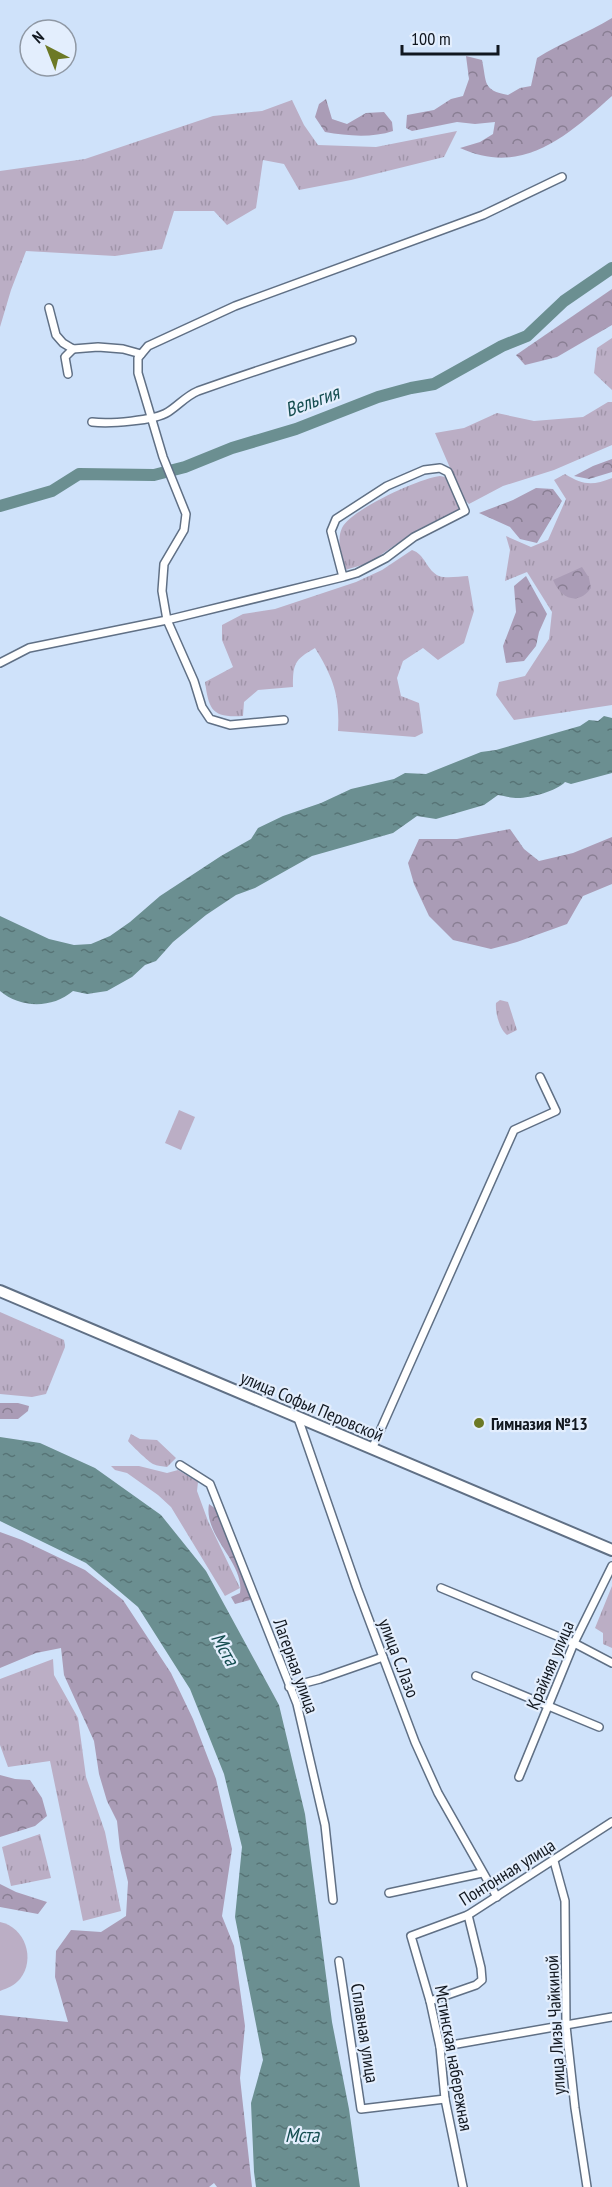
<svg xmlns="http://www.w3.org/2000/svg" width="612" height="2187" viewBox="0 0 612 2187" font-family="'PT Sans Narrow',sans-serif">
  <defs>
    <pattern id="grass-tufts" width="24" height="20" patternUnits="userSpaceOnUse" patternTransform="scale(1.5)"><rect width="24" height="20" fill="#bbaec5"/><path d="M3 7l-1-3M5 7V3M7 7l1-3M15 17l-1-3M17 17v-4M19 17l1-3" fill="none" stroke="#a095a9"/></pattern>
    <pattern id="forest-crowns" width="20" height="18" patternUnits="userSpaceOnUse" patternTransform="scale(1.5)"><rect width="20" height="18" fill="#aa9cb6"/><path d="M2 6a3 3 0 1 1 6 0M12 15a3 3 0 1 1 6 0" fill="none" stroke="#897e93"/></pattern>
    <pattern id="water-ripples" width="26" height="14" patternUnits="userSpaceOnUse" patternTransform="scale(1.5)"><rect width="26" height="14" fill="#6b8f91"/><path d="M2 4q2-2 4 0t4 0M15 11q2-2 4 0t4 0" fill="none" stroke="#577476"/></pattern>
  </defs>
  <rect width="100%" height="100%" fill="#cfe2fa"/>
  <!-- grass -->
  <g fill="url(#grass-tufts)">
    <polygon points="292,100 304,125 318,145 376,147 457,131 444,157 351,180 299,190 284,164 263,160 256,208 227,225 214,211 174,211 162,249 115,256 26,251 11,290 0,327 0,171 85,159 213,116 262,111"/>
    <polygon points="612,338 612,390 594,373 597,348"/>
    <polygon points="608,402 612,402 612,445 554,470 503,486 469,504 463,498 435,433 464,428 497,413 534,421 583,417"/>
    <path d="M565 474C583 485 592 486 612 478V705L514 720 496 695 499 682 525 676 549 639 552 612 527 572 505 581 510 550 506 536 531 547 548 540 566 499 554 480Z"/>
    <path d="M440 476 445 477 460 509 417 530 369 563 345 570C342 558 336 540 342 528 350 510 420 478 440 476Z"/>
    <path d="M412 550C425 554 427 571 439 576 447 579 460 576 468 576L474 611 464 643 438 660 423 648 403 661 397 678 401 696 419 703 423 733 415 737 338 731C340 696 333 677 315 648 294 660 293 664 293 687L258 690 244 702 243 716C212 718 209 710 205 682L233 667 222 640V625L243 614 275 609 356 582 382 570Z"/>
    <path d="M500 1000 508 1002 517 1030 507 1035C500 1030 495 1013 496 1003Z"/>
    <polygon points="0,1312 64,1340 65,1347 46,1394 32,1397 0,1394"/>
    <path d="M131 1434 140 1439 157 1440 176 1458 167 1467C163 1466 157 1466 153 1464 150 1463 129 1443 128 1441Z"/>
    <polygon points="111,1466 139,1466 167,1473 178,1470 198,1482 197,1491 208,1521 240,1588 225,1596 171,1507 158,1495 127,1473 115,1470"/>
    <polygon points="612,1586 612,1648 603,1644 603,1633 595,1628"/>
    <polygon points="53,1659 54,1675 78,1718 86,1777 105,1832 121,1911 83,1921 50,1761 8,1767 0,1745 0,1679"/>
    <polygon points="40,1834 51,1878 11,1886 2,1847"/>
  </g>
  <!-- forest -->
  <g fill="url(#forest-crowns)">
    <path d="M612 18V96C568 135 523 177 460 148L480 142 493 134 495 122 475 124 457 122 412 131 406 128 407 115 434 110 451 99 463 96 469 79 466 56 482 60C487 83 482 90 508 95L520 88 531 86 537 58C561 43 587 33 612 18Z"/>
    <path d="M326 99 332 119 347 124 366 113 384 112 392 122 393 131C372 138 347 136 325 132L315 117 319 104Z"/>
    <polygon points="612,289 612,325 557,357 525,365 516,355"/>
    <polygon points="612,459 612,472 589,479 574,476 593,466"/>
    <polygon points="536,488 553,489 562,501 537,543 520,539 510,527 479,513 513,500"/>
    <path d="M582 567 589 578 591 588C578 606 561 599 553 580Z"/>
    <polygon points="526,576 547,614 539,632 536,646 524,661 506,663 503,646 516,612 514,586"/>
    <polygon points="510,829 524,849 539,861 573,853 612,837 612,884 583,896 567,924 517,942 491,949 453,940 429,916 414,884 408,863 419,839 457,839"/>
    <polygon points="0,1403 18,1403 29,1406 28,1411 18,1419 0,1419"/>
    <path d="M209 1504 216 1509 251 1597 250 1600 235 1604 231 1597 240 1593C245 1563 203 1536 209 1504Z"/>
    <polygon points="0,1532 22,1540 85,1570 123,1600 171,1673 193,1719 216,1779 232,1849 222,1916 234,1946 245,2026 240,2078 252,2187 217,2187 214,2183 209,2187 0,2187 0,2015 68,2022 55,1977 56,1951 71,1930 101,1932 126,1916 128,1882 120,1849 117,1821 107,1801 99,1774 94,1741 64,1675 61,1648 36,1653 0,1668"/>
    <polygon points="0,1775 15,1779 30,1780 42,1798 47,1816 35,1826 0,1837"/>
    <polygon points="0,1884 16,1892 47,1902 38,1914 0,1907"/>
  </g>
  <!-- pitch -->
  <g fill="#bbaec5">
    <polygon points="179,1110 195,1117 181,1150 165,1143"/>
    <path d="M0 1922C25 1927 36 1959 20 1979 15 1985 8 1988 0 1991Z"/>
  </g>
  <!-- water -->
  <g fill="url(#water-ripples)">
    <path d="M604 716 612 718V773L571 784 565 782C557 791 530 798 518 798 512 798 504 796 498 795L484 805 436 819 417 816 393 833 312 856 255 888 236 895 206 915 173 942 156 961 145 965 132 977 107 991 87 994 73 991C52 1009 20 1008 0 991V916L49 939 74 945 91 944 110 936 130 922 160 896 221 856 251 839 258 828 283 816 321 803 351 789 394 779 405 773 426 774 481 752 496 750 580 726 589 720 598 721Z"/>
    <polygon points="0,1437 40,1443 95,1468 161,1515 206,1571 279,1705 305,1814 332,2022 349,2109 360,2187 256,2187 254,2172 251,2103 263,2060 235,1917 242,1847 224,1774 190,1689 138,1607 86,1563 0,1521"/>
  </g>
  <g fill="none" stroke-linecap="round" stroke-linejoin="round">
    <!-- river -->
    <polyline stroke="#6b8f91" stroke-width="12" points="0,506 52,491 79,474 154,475 185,467 232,448 296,429 378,397 411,388 434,384 502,346 527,336 564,301 612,268"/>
    <defs>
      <g id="street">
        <polyline points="49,308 56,335 63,343 73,349 98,347 123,349 141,354"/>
        <polyline points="68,374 65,357 73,349"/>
        <path d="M92 422C109 424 154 421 168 412 179 405 186 396 198 391 249 373 301 356 352 340"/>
        <polyline points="0,663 29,648 167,620 343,577 357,573 386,558 414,537 465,511 448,472 440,468 424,470 387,486 336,519 331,531 343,577"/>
        <polyline points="284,720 230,725 210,719 202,707 194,681 167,620 162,591 164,564 184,530 186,514 163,457 138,373 138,358 148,346 235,306 483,215 562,177"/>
        <polyline points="298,1418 357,1588 415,1742 438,1793 497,1897"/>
        <polyline points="372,1449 514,1130 556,1111 540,1077"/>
        <polyline points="180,1465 210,1484 297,1704 325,1825 333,1900"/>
        <polyline points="441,1588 574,1643 612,1663"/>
        <polyline points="476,1676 599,1727"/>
        <polyline points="289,1687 320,1679 383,1657"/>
        <polyline points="519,1777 574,1643 612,1566"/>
        <polyline points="554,1861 565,1901 566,2026 575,2108 587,2187"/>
        <polyline points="389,1893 482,1873"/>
        <polyline points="339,1961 361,2109 445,2099"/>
        <polyline points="430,2001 476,1985 482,1980 481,1968 468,1915"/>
        <polyline points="440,2047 612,2017"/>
        <polyline points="463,2187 445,2099 440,2047 430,2001 411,1936 468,1915 612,1822"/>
      </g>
      <polyline id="primary" points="0,1291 612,1550"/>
    </defs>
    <!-- street casing -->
    <use href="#street" stroke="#607085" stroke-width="10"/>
    <!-- primary casing -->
    <use href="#primary" stroke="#607085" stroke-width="14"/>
    <!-- street -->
    <use href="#street" stroke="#fff" stroke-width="7"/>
    <!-- primary -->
    <use href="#primary" stroke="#fff" stroke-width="10"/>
  </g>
  <!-- markers -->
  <circle fill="#6c7925" stroke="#e3eefd" stroke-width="2" cx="479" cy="1423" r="6"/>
  <g text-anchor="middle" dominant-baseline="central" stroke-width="4.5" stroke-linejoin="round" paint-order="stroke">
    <!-- street labels -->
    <g font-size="18" fill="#11171f" stroke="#e3eefd">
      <text transform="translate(312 1406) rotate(23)">улица Софьи Перовской</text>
      <text transform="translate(399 1658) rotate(69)">улица С.Лазо</text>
      <text transform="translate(550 1665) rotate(-67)">Крайняя улица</text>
      <text transform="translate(296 1666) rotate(70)">Лагерная улица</text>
      <text transform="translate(507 1872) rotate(-32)">Понтонная улица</text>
      <text transform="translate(555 2025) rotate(-93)">улица Лизы Чайкиной</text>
      <text transform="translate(365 2033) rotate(81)">Сплавная улица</text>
      <text transform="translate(454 2058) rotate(80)">Мстинская набережная</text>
    </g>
    <!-- poi labels -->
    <g font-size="18" font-weight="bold" fill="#11171f" stroke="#e3eefd" text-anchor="start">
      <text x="491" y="1423">Гимназия №13</text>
    </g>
    <!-- water labels -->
    <g font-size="20" font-style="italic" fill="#154d50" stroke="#e3eefd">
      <text transform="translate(312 401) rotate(-20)">Вельгия</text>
      <text transform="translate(225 1649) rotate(60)">Мста</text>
      <text x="302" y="2135">Мста</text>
    </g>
  </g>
  <!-- north arrow -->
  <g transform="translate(48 48) rotate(318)"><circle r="28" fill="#e3eefd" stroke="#8f98a4" stroke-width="1.5"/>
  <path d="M0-4.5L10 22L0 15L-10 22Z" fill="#6c7925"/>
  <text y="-9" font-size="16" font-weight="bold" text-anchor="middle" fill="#11171f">N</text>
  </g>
  <!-- scale -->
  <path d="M402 45v9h96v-9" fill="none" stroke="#11171f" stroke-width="3"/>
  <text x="411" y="45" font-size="18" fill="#11171f" stroke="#e3eefd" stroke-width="4.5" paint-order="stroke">100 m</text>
</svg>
